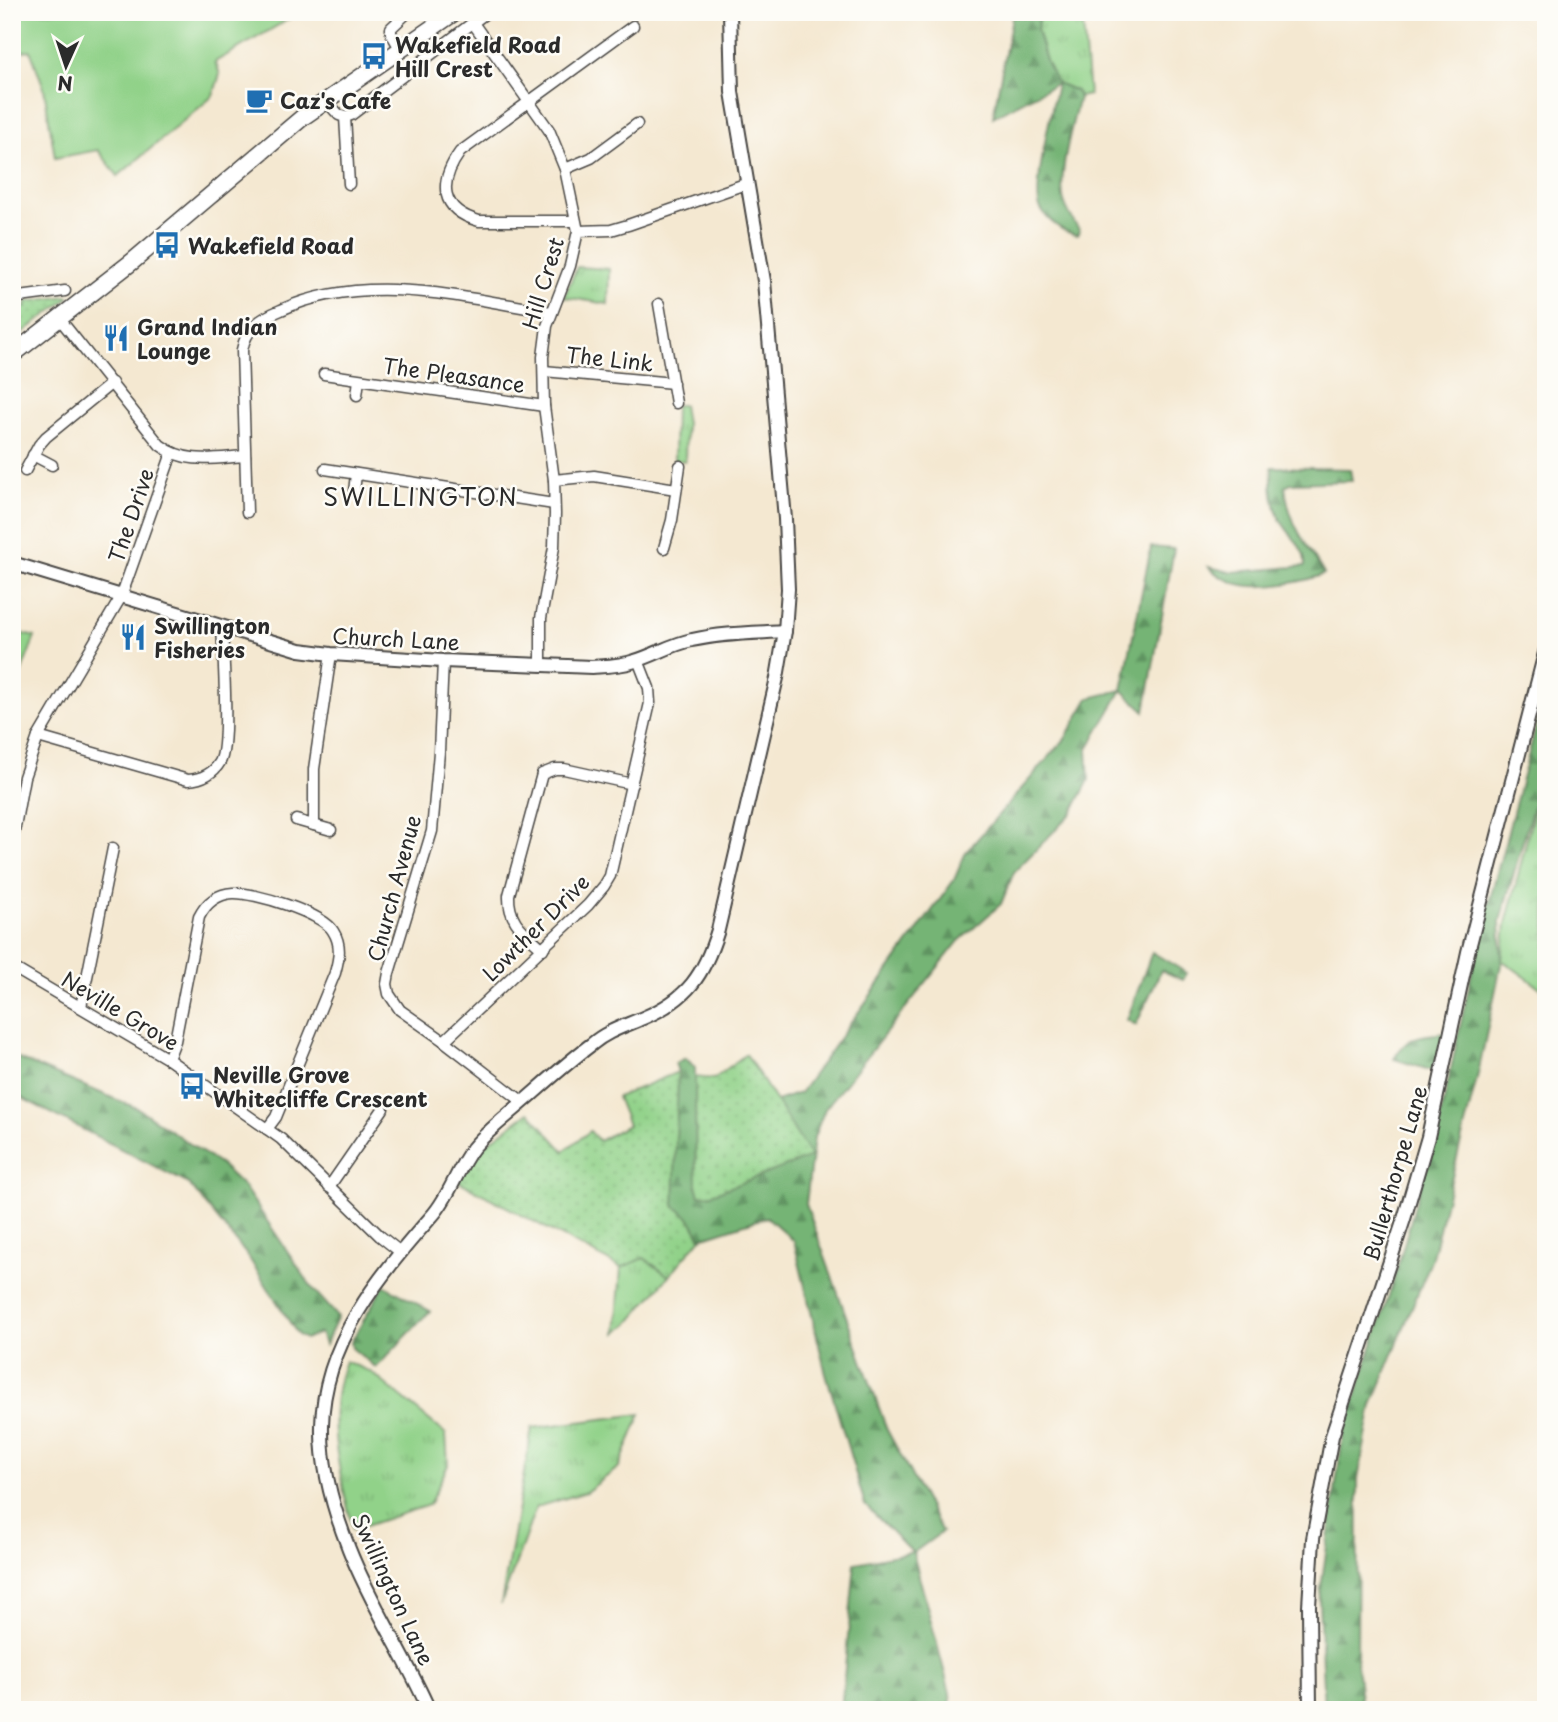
<svg xmlns="http://www.w3.org/2000/svg" width="1558" height="1722" viewBox="0 0 1558 1722" font-family="'Playpen Sans',sans-serif">
  <defs>
    <pattern id="grass-tufts" width="24" height="20" patternUnits="userSpaceOnUse" patternTransform="scale(1.75)"><rect width="24" height="20" fill="#91d289"/><path d="M3 7l-1-3M5 7V3M7 7l1-3M15 17l-1-3M17 17v-4M19 17l1-3" fill="none" stroke="#7db476"/></pattern>
    <pattern id="forest-firs" width="22" height="20" patternUnits="userSpaceOnUse" patternTransform="scale(1.75)"><rect width="22" height="20" fill="#74b475"/><path d="M5 1l3.5 6h-7zM16 11l3.5 6h-7z" fill="#5f9360"/></pattern>
    <pattern id="garden-dots" width="8" height="8" patternUnits="userSpaceOnUse" patternTransform="scale(1.75)"><rect width="8" height="8" fill="#91d289"/><path d="M2 2h.1M6 6h.1" fill="none" stroke="#7db476" stroke-width="1.8" stroke-linecap="round"/></pattern>
  </defs>
  <rect width="100%" height="100%" fill="#fdfcf7"/>
  <filter id="ink" filterUnits="userSpaceOnUse"><feTurbulence type="fractalNoise" baseFrequency=".0143" numOctaves="2"/><feDisplacementMap in="SourceGraphic" scale="14" xChannelSelector="R" yChannelSelector="G"/><feConvolveMatrix kernelMatrix="1 2 1 2 8 2 1 2 1" color-interpolation-filters="sRGB"/></filter>
  <filter id="wash" filterUnits="userSpaceOnUse"><feTurbulence type="fractalNoise" baseFrequency=".00686" numOctaves="4" result="noise"/><feDisplacementMap in="SourceGraphic" scale="28" xChannelSelector="R" yChannelSelector="G"/><feGaussianBlur stdDeviation="1.57" result="paint"/><feColorMatrix in="noise" values="0 0 0 0 0 0 0 0 0 0 0 0 0 0 0 0 0 1.4 0 .05"/><feComposite in="paint" operator="in"/></filter>
  <g filter="url(#wash)">
    <rect width="100%" height="100%" fill="#f4e8d1"/>
    <!-- grass -->
    <g fill="url(#grass-tufts)" stroke="#5e7e5a" stroke-width="2">
      <polygon points="1039,12 1082,12 1089,95 1079,97 1076,91 1057,83 1046,61 1037,30"/>
      <polygon points="577,267 609,269 608,304 564,297"/>
      <polygon points="675,405 683,405 686,424 685,461 674,460"/>
      <polygon points="1546,762 1546,992 1502,960 1506,924"/>
      <polygon points="644,1258 669,1276 630,1322 616,1333 621,1268"/>
      <path d="M345 1361 371 1372 446 1434 448 1465 429 1505 353 1530C340 1475 323 1416 345 1361Z"/>
      <polygon points="641,1414 619,1467 586,1492 536,1507 501,1604 532,1428"/>
    </g>
    <!-- forest -->
    <g fill="url(#forest-firs)" stroke="#507050" stroke-width="2">
      <path d="M1013 12H1039L1037 30 1046 61 1057 83 1076 91 1079 97C1073 121 1057 178 1064 201 1067 211 1074 222 1080 231L1078 235C1064 233 1046 220 1040 207 1032 189 1053 107 1057 83L993 117Z"/>
      <path d="M1272 467 1350 469 1352 481 1291 483 1285 486C1289 525 1305 541 1324 574 1305 582 1264 589 1243 585 1231 583 1217 576 1209 567L1231 572 1305 566C1307 548 1286 533 1279 517 1272 500 1271 485 1272 467Z"/>
      <polygon points="1151,547 1174,549 1145,711 1122,690 1087,750 1089,780 1072,813 1014,872 1001,904 959,941 825,1109 814,1137 806,1204 887,1430 942,1532 913,1553 950,1693 951,1710 841,1710 855,1563 912,1552 865,1505 825,1370 794,1241 767,1217 701,1238 689,1217 674,1206 678,1072 675,1063 686,1058 695,1068 696,1185 699,1195 709,1195 810,1157 776,1101 800,1093 954,880 966,852 1065,739 1089,698 1122,690"/>
      <polygon points="1546,689 1546,762 1500,921 1502,960 1478,1074 1431,1261 1372,1405 1358,1479 1357,1664 1362,1710 1324,1710 1319,1601 1343,1435 1393,1283 1442,1110 1479,940"/>
      <polygon points="1152,952 1187,973 1183,980 1161,970 1136,1025 1127,1020"/>
      <path d="M1447 1033 1436 1072 1394 1059C1407 1035 1421 1035 1447 1033Z"/>
      <polygon points="12,1056 139,1109 222,1166 244,1187 313,1289 338,1317 325,1345 320,1333 305,1339 298,1335 247,1255 189,1184 12,1093"/>
      <polygon points="384,1285 430,1311 376,1368 352,1348 351,1342"/>
    </g>
    <!-- park -->
    <g fill="#91d289" stroke="#5e7e5a" stroke-width="2">
      <polygon points="12,12 301,12 215,62 220,74 213,96 118,176 98,150 55,158 44,88 30,50 12,53"/>
      <polygon points="12,631 35,637 12,696"/>
    </g>
    <!-- garden -->
    <g fill="url(#garden-dots)" stroke="#5e7e5a" stroke-width="2">
      <polygon points="67,296 69,298 21,334 16,308 27,307 26,302"/>
      <polygon points="746,1054 811,1157 709,1195 699,1195 696,1185 695,1077 714,1079"/>
      <polygon points="678,1072 674,1206 689,1217 701,1238 669,1276 644,1258 621,1268 458,1181 482,1147 529,1112 564,1151 590,1131 599,1141 628,1125 617,1097"/>
    </g>
  </g>
  <g filter="url(#ink)">
    <g fill="none" stroke-linecap="round" stroke-linejoin="round">
      <defs>
        <g id="minor">
          <polyline points="473,23 549,130 565,169 578,231 570,266 547,326 543,357 544,406 554,480 555,514 554,547 541,618 541,665"/>
          <polyline points="401,50 391,33 391,28 408,12"/>
          <polyline points="327,102 339,115 345,117 349,184"/>
          <polyline points="345,117 351,115 487,12"/>
          <polyline points="565,169 591,158 637,124"/>
          <path d="M575 221H479C440 210 438 183 460 152L633 26"/>
          <polyline points="578,231 611,230 628,225 748,183"/>
          <polyline points="12,298 65,291"/>
          <polyline points="659,304 676,403"/>
          <path d="M59 318 160 445C186 465 215 458 245 456"/>
          <polyline points="544,371 673,383"/>
          <polyline points="324,374 544,406"/>
          <polyline points="357,395 359,380"/>
          <polyline points="33,455 52,465"/>
          <polyline points="325,469 554,504"/>
          <polyline points="25,471 39,445 46,437 112,383"/>
          <polyline points="554,480 594,476 676,489"/>
          <polyline points="354,492 356,474"/>
          <path d="M247 512 242 350C246 328 261 318 281 310 366 271 463 298 551 312"/>
          <polyline points="664,548 672,520 680,466"/>
          <polyline points="443,661 439,752 432,831 389,973 387,984 389,994 400,1010 444,1041 523,1102"/>
          <path d="M38 737 188 780C201 779 213 774 220 762 230 744 223 652 222 626"/>
          <polyline points="296,820 331,830"/>
          <polyline points="314,825 314,769 331,654"/>
          <polyline points="12,843 24,777 38,737 121,597 172,453"/>
          <path d="M543 949C525 932 508 923 509 895L542 774 555 769H564L632 784"/>
          <polyline points="12,967 168,1059 267,1129 281,1139 380,1236 399,1251"/>
          <polyline points="81,1007 113,848"/>
          <polyline points="444,1041 588,905 604,886 610,876 650,703 649,688 638,660"/>
          <path d="M168 1059 175 1041 199 917C206 903 216 894 233 893 253 892 323 913 333 931 342 945 339 958 335 973L276 1117 267 1129"/>
          <polyline points="329,1187 383,1109"/>
        </g>
        <g id="tertiary">
          <path d="M12 563 300 650 331 654 443 661 592 667C607 666 621 666 635 661 655 655 672 644 692 640 723 633 754 633 785 631"/>
          <path d="M429 1710C405 1655 371 1605 349 1549 334 1511 321 1467 322 1426 323 1344 380 1274 432 1216 450 1196 457 1169 473 1148 487 1131 506 1117 523 1102 546 1082 568 1062 592 1044 607 1031 625 1026 643 1018 688 999 704 975 718 930L777 678 785 631 788 589 785 519 764 281 732 92 730 12"/>
          <polyline points="1310,1710 1309,1606 1313,1539 1332,1436 1404,1219 1428,1137 1468,952 1546,649"/>
        </g>
        <polyline id="primary" points="12,355 133,261 303,117 455,12"/>
      </defs>
      <!-- minor casing -->
      <use href="#minor" stroke="#494744" stroke-width="13"/>
      <!-- tertiary casing -->
      <use href="#tertiary" stroke="#494744" stroke-width="16"/>
      <!-- primary casing -->
      <use href="#primary" stroke="#494744" stroke-width="19"/>
      <!-- minor -->
      <use href="#minor" stroke="#fff" stroke-width="10"/>
      <!-- tertiary -->
      <use href="#tertiary" stroke="#fff" stroke-width="12"/>
      <!-- primary -->
      <use href="#primary" stroke="#fff" stroke-width="16"/>
    </g>
  </g>
  <!-- icons -->
  <defs>
    <symbol id="bus-bare" viewBox="-9 -9 18 18"><path d="M-5-6H5V4H4V6H2V4H-2V6H-4V4H-5ZM-3.5-4V0h7V-4ZM-3.5 1.2v1.5H-2V1.2ZM2 1.2v1.5H3.5V1.2Z" fill="#1f6fb2" stroke="#fdfcf7" stroke-width="2.5" paint-order="stroke"/></symbol>
    <symbol id="cafe-bare" viewBox="-9 -9 18 18"><path d="M-5.5-4.5H6V0H3Q3 3.5 0 3.5H-2.5Q-5.5 3.5-5.5 0ZM3-3.2v2h1.7v-2ZM-6 4.5H4V6H-6Z" fill="#1f6fb2" stroke="#fdfcf7" stroke-width="2.5" paint-order="stroke"/></symbol>
    <symbol id="restaurant-bare" viewBox="-9 -9 18 18"><path d="M-5-6h1v4h1v-4h1v4h1v-4h1v5L-1.5 .5V6h-2V.5L-5-1ZM5-6V6H3V1.5H1.5Q1.5-4 5-6Z" fill="#1f6fb2" stroke="#fdfcf7" stroke-width="2.5" paint-order="stroke"/></symbol>
  </defs>
  <g fill-rule="evenodd">
    <use href="#bus-bare" x="355" y="37" width="38" height="38"/>
    <use href="#cafe-bare" x="240" y="81" width="38" height="38"/>
    <use href="#bus-bare" x="148" y="226" width="38" height="38"/>
    <use href="#restaurant-bare" x="97" y="319" width="38" height="38"/>
    <use href="#restaurant-bare" x="114" y="618" width="38" height="38"/>
    <use href="#bus-bare" x="173" y="1067" width="38" height="38"/>
  </g>
  <g text-anchor="middle" dominant-baseline="central" stroke-width="5" stroke-linejoin="round" paint-order="stroke">
    <!-- poi labels -->
    <g font-size="21" font-weight="bold" fill="#2b2b2b" stroke="#fdfcf7" text-anchor="start">
      <text x="395" y="44">Wakefield Road<tspan x="395" dy="24">Hill Crest</tspan></text>
      <text x="280" y="100">Caz's Cafe</text>
      <text x="188" y="245">Wakefield Road</text>
      <text x="137" y="326">Grand Indian<tspan x="137" dy="24">Lounge</tspan></text>
      <text x="154" y="625">Swillington<tspan x="154" dy="24">Fisheries</tspan></text>
      <text x="213" y="1074">Neville Grove<tspan x="213" dy="24">Whitecliffe Crescent</tspan></text>
    </g>
    <!-- street labels -->
    <g font-size="21" fill="#2b2b2b" stroke="#fdfcf7">
      <text transform="translate(542 283) rotate(-73)">Hill Crest</text>
      <text transform="translate(610 358) rotate(6)">The Link</text>
      <text transform="translate(454 374) rotate(8)">The Pleasance</text>
      <text transform="translate(130 515) rotate(-71)">The Drive</text>
      <text transform="translate(396 638) rotate(3)">Church Lane</text>
      <text transform="translate(393 888) rotate(-75)">Church Avenue</text>
      <text transform="translate(535 927) rotate(-45)">Lowther Drive</text>
      <text transform="translate(121 1010) rotate(31)">Neville Grove</text>
      <text transform="translate(1394 1173) rotate(-74)">Bullerthorpe Lane</text>
      <text transform="translate(394 1589) rotate(65)">Swillington Lane</text>
    </g>
    <!-- quarter labels -->
    <g font-size="24" letter-spacing="2" fill="#2b2b2b" stroke="#fdfcf7">
      <text x="421" y="496">SWILLINGTON</text>
    </g>
  </g>
  <!-- margin -->
  <rect width="1558" height="1722" fill="none" stroke="#fdfcf7" stroke-width="42"/>
  <!-- north arrow -->
  <g transform="translate(66 66) rotate(183)" stroke="#fdfcf7" stroke-width="5" paint-order="stroke">
  <path d="M0-5L12 26L0 18L-12 26Z" fill="#2b2b2b"/>
  <text y="-10" font-size="19" font-weight="bold" text-anchor="middle" fill="#2b2b2b">N</text>
  </g>
</svg>
